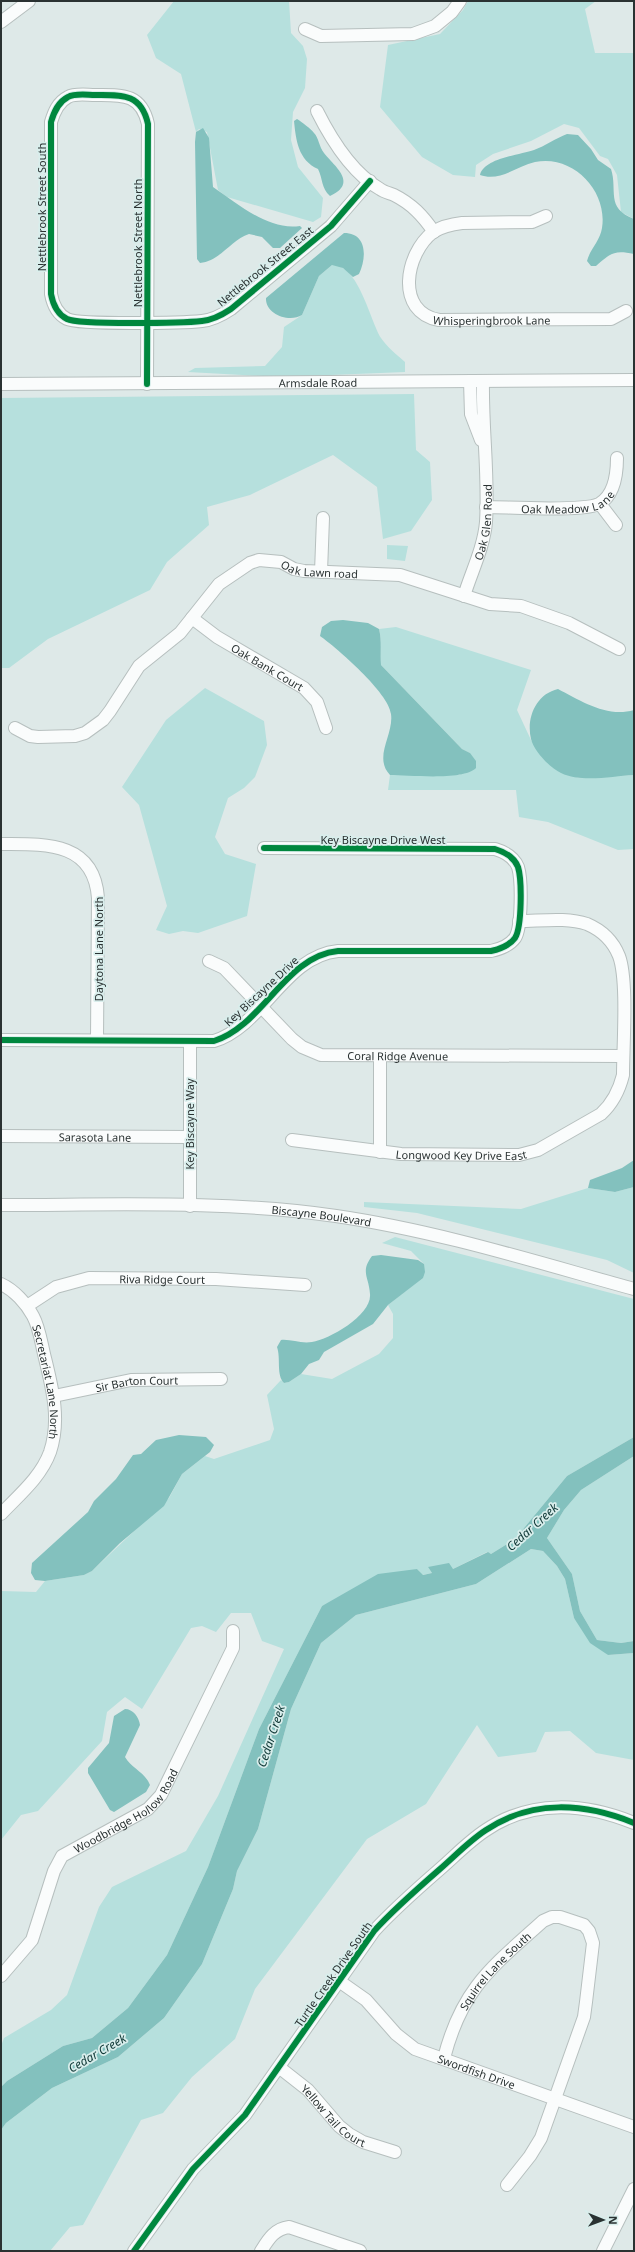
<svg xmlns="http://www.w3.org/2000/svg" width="635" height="2252" viewBox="0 0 635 2252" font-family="'Noto Sans',sans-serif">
  <rect width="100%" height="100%" fill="#dee9e8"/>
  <!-- green -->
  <g fill="#b6e0dd">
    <polygon points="174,1 289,1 291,33 303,46 307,59 305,88 293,112 291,140 298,167 323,198 321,217 313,222 227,197 218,190 207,132 199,129 196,132 181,74 156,58 147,35"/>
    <polygon points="468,1 596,1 585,9 595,53 634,53 634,219 621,212 617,175 608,159 600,156 579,128 564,124 531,141 493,154 476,165 475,177 453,175 422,157 380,107 388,45 440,34 463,10"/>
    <path d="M332 265C358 263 370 320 381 338 387 347 397 355 405 362V372L281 377 188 372 195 368 265 366 282 347 284 327 302 315 319 276Z"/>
    <polygon points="414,394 416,450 430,462 432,500 411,531 383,539 377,487 333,455 250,495 207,507 209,525 167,562 150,590 48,639 9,668 1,668 1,398"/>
    <polygon points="387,545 408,546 405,561 387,559"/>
    <path d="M396 627 531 670 517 710 531 740 543 758 578 778 634 775V849L618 850 548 822 519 817 516 790H388L390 775H460L470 753 462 749 381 665C380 653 382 641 379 629Z"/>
    <polygon points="205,688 264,721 267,745 255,777 244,788 228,798 215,837 225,854 256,864 247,916 198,933 183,931 169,934 156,930 167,906 139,805 122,787 166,720"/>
    <polygon points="634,1187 634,1273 607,1260 417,1213 364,1207 364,1202 521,1209 588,1188 615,1192"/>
    <polygon points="395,1237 634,1299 634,1437 567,1476 515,1539 491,1554 487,1552 453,1569 428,1567 432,1573 422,1575 417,1569 322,1606 259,1729 208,1867 167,1955 128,2008 92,2038 63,2046 7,2081 1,2087 1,2046 4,2038 51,2010 67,1995 99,1907 112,1887 186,1851 218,1796 284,1649 262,1641 251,1613 231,1613 216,1632 202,1626 191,1628 142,1709 125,1697 107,1712 102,1741 38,1811 21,1815 1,1840 1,1591 36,1592 45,1581 84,1575 92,1571 169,1498 182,1474 205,1456 214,1459 270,1440 274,1429 267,1395 281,1380 284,1383 289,1382 301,1374 332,1379 379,1354 393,1338 393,1314 388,1305 422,1278 424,1264 411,1251 382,1243"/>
    <polygon points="634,1456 634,1641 621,1643 597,1640 580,1611 572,1574 547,1538 564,1510 581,1490"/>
    <polygon points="531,1549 543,1551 557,1566 565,1579 574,1618 608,1655 634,1653 634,1760 596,1753 570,1731 545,1732 536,1752 498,1757 477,1725 426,1804 367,1839 255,1989 235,2039 192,2077 163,2113 141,2120 83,2225 70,2227 50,2251 1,2251 1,2130 6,2123 52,2088 118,2057 164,2018 202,1964 233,1889 237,1871 258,1829 291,1709 321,1643 356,1615 476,1584"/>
  </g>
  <!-- water -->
  <g fill="#83c1be">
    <path d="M297 119C302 122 311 129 314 133 319 138 319 147 324 153 334 166 359 183 330 196 321 188 323 179 318 169 298 160 296 140 294 121Z"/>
    <path d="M203 128 209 138 213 187C238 204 269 231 300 226L302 228 280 248H273L262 237 249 234C231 240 220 261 200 263L197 259 195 142 196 132Z"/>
    <path d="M567 134 578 135 591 149 598 160 611 169C618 190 605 208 634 219V254C614 250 611 253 596 266H591L587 261C590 249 600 241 602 228 608 191 573 154 535 162 517 166 500 182 480 175 484 158 520 155 534 150 545 146 556 138 567 134Z"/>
    <path d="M344 233C367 233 367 257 359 274L353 277 343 268 332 265 319 276 302 315C289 323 265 314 266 298Z"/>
    <path d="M343 620 368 623 379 629C382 641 380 653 381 665L462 749 470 753 476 761V768C463 781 409 775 390 775 373 757 394 735 391 714 389 693 337 648 320 636L322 627 331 621Z"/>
    <path d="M558 689C581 701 607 718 634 710V775C612 776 582 783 561 773 550 768 534 751 531 739 526 718 536 694 558 689Z"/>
    <polygon points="634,1160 634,1187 615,1192 588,1188 590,1180 622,1168"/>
    <path d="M381 1255 418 1260 424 1264 425 1272 423 1278 388 1305 373 1324 324 1352 319 1360 309 1364 301 1374 289 1382 284 1383C276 1375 281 1358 277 1347L281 1340C291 1339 301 1344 312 1342 330 1339 372 1315 370 1294 369 1277 360 1272 372 1256Z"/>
    <polygon points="179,1435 206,1437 214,1445 210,1452 182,1474 164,1506 120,1543 92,1571 84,1575 45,1581 35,1580 31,1573 32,1563 88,1512 94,1501 116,1479 133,1455 141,1454 156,1440"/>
    <polygon points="634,1437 634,1456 581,1490 564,1510 547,1538 572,1574 580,1611 597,1640 621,1643 634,1641 634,1653 608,1655 590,1643 574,1618 565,1579 557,1566 543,1551 531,1549 476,1584 356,1615 321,1643 291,1709 258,1829 237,1871 233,1889 202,1964 164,2018 118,2057 52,2088 6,2123 1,2130 1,2087 7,2081 63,2046 92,2038 128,2008 167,1955 208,1867 259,1729 322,1606 378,1574 417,1569 423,1575 432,1573 428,1567 449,1563 453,1569 488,1552 491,1554 515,1539 567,1476"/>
    <path d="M125 1709C133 1709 139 1717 140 1725L125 1757C131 1768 145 1772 150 1785L146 1792 114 1812 110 1810 88 1773V1768L109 1743 114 1716Z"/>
  </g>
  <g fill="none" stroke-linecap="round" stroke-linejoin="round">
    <defs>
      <g id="minor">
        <polyline points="1,22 29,1"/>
        <polyline points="305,29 321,36 413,34 435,26 452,12 460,1"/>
        <path d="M317 111C331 139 352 173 380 189 384 192 389 193 394 195 412 204 423 216 434 232"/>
        <path id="s1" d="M546 216 532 222 462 223C453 224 441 227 433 232 405 254 395 312 439 320L611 319 626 311"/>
        <polyline points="470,381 471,414 481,440"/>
        <path id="s2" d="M1 384 634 380"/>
        <path d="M147 384 148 124C141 93 122 95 95 95 87 95 75 93 68 97 58 102 54 112 51 122V294C53 305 57 314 67 319 79 325 184 323 202 321 213 320 222 315 231 309L331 226 370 181"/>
        <polyline points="600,504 616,525"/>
        <path id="s3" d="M486 507C508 507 582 512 599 504 615 495 617 474 617 458"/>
        <polyline points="321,572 323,518"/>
        <path id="s4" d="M464 596C471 573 484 547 486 522 489 475 482 428 483 381"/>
        <path id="s5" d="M192 618 217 637 304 688 317 702 326 728"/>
        <path id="s6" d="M15 728 30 736 38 737 75 736 85 733 103 720 110 711 139 666 180 633 219 584 250 563 259 560 281 562 294 569 304 571 400 575 490 604 521 606 569 623 619 649"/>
        <path d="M1 844C44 844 94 841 98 898L97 1040"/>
        <path id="s7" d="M209 961 224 968 292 1039 302 1047 321 1055 623 1056"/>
        <path d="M1 1040 214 1041C263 1026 285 956 338 951H491C501 949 509 946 515 938 522 927 522 880 518 867 514 857 505 852 495 849L264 848"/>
        <polyline points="190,1042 190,1206"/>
        <path id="s8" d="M1 1136 189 1137"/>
        <path id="s9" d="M292 1140 401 1154 519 1155 538 1150 601 1114C613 1103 619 1091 623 1075 623 1046 628 980 619 956 613 941 601 930 587 924 567 917 540 921 519 921"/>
        <polyline points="380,1152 380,1056"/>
        <path id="s10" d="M1 1205C112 1205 226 1200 336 1216 438 1231 536 1262 634 1289"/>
        <path id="s11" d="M1 1284C14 1290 26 1303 33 1316 39 1327 41 1341 44 1354 52 1387 61 1419 50 1452 41 1477 19 1495 1 1514"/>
        <path id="s12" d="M27 1306 56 1287 89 1278 216 1279 305 1285"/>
        <path id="s13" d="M54 1396 131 1380 221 1379"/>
        <path id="s14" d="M1 1976 32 1940 54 1871 62 1856 148 1809 161 1795 233 1648V1631"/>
        <path id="s15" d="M339 1981 366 2000 396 2034 415 2049 634 2127"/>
        <path id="s16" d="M444 2058C462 1988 492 1967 543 1921L552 1917H560L584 1925 589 1931 593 1943 586 2002 584 2017 541 2138 530 2156 507 2185"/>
        <path id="s17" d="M280 2068 308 2090 339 2126 349 2134 363 2142 395 2152"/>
        <path d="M134 2251 193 2169 245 2115 374 1931C394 1909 417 1889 440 1869 455 1856 469 1841 486 1830 532 1799 585 1803 634 1823"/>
        <path d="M261 2251C268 2240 274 2229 289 2227L360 2251"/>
        <polyline points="603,2251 634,2189"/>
      </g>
    </defs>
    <!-- minor casing -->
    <use href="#minor" stroke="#b6bfbe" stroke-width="14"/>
    <!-- minor -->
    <use href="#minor" stroke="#fafcfc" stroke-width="12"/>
    <defs>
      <g id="cycleway">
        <path d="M147 384 148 124C141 93 122 95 95 95 87 95 75 93 68 97 58 102 54 112 51 122V294C53 305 57 314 67 319 79 325 184 323 202 321 213 320 222 315 231 309L331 226 370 181"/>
        <path d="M1 1040 214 1041C263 1026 285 956 338 951H491C501 949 509 946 515 938 522 927 522 880 518 867 514 857 505 852 495 849L264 848"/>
        <path d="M134 2251 193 2169 245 2115 374 1931C394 1909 417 1889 440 1869 455 1856 469 1841 486 1830 532 1799 585 1803 634 1823"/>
      </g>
    </defs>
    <!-- cycleway casing -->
    <use href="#cycleway" stroke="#d9eeec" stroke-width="8"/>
    <!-- cycleway -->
    <use href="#cycleway" stroke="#00873e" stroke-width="6"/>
  </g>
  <g text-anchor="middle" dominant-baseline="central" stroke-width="3.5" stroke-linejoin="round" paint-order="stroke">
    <!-- street labels -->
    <g font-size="11" fill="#2a3232" stroke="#d9eeec">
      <text transform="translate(41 207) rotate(-90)">Nettlebrook Street South</text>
      <text transform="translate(137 243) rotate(-90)">Nettlebrook Street North</text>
      <text transform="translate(265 266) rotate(-39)">Nettlebrook Street East</text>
      <text stroke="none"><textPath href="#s1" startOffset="279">Whisperingbrook Lane</textPath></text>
      <text stroke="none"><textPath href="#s2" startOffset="317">Armsdale Road</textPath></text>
      <text stroke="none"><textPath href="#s3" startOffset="83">Oak Meadow Lane</textPath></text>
      <text stroke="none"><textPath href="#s4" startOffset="77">Oak Glen Road</textPath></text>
      <text stroke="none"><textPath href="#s6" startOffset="384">Oak Lawn road</textPath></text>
      <text stroke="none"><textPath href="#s5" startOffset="90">Oak Bank Court</textPath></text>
      <text x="383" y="839">Key Biscayne Drive West</text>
      <text transform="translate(98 949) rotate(-90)">Daytona Lane North</text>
      <text transform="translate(261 991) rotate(-43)">Key Biscayne Drive</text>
      <text stroke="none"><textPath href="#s7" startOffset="225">Coral Ridge Avenue</textPath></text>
      <text transform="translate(189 1124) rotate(-90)">Key Biscayne Way</text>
      <text stroke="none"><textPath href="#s8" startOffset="94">Sarasota Lane</textPath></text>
      <text stroke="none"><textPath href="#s9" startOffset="170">Longwood Key Drive East</textPath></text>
      <text stroke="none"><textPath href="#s10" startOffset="321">Biscayne Boulevard</textPath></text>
      <text stroke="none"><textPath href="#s12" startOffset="142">Riva Ridge Court</textPath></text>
      <text stroke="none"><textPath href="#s11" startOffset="114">Secretariat Lane North</textPath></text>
      <text stroke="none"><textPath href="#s13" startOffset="84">Sir Barton Court</textPath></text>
      <text stroke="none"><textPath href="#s14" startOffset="217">Woodbridge Hollow Road</textPath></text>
      <text stroke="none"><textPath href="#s16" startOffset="103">Squirrel Lane South</textPath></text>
      <text transform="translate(333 1974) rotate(-55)">Turtle Creek Drive South</text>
      <text stroke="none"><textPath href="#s15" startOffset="168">Swordfish Drive</textPath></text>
      <text stroke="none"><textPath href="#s17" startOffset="72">Yellow Tail Court</textPath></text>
    </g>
    <!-- water labels -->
    <g font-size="12" font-style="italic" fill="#0f3836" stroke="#d9eeec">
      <text transform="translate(532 1527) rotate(-42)">Cedar Creek</text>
      <text transform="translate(271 1736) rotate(-72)">Cedar Creek</text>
      <text transform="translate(97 2053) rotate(-30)">Cedar Creek</text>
    </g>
  </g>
  <!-- border -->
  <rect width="635" height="2252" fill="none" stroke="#2a3232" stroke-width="4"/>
  <!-- north arrow -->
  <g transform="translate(603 2220) rotate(91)" stroke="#d9eeec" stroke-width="3" paint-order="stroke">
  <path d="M0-3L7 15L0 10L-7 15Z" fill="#2a3232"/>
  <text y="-6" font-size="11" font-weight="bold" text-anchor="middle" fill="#2a3232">N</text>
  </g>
</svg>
